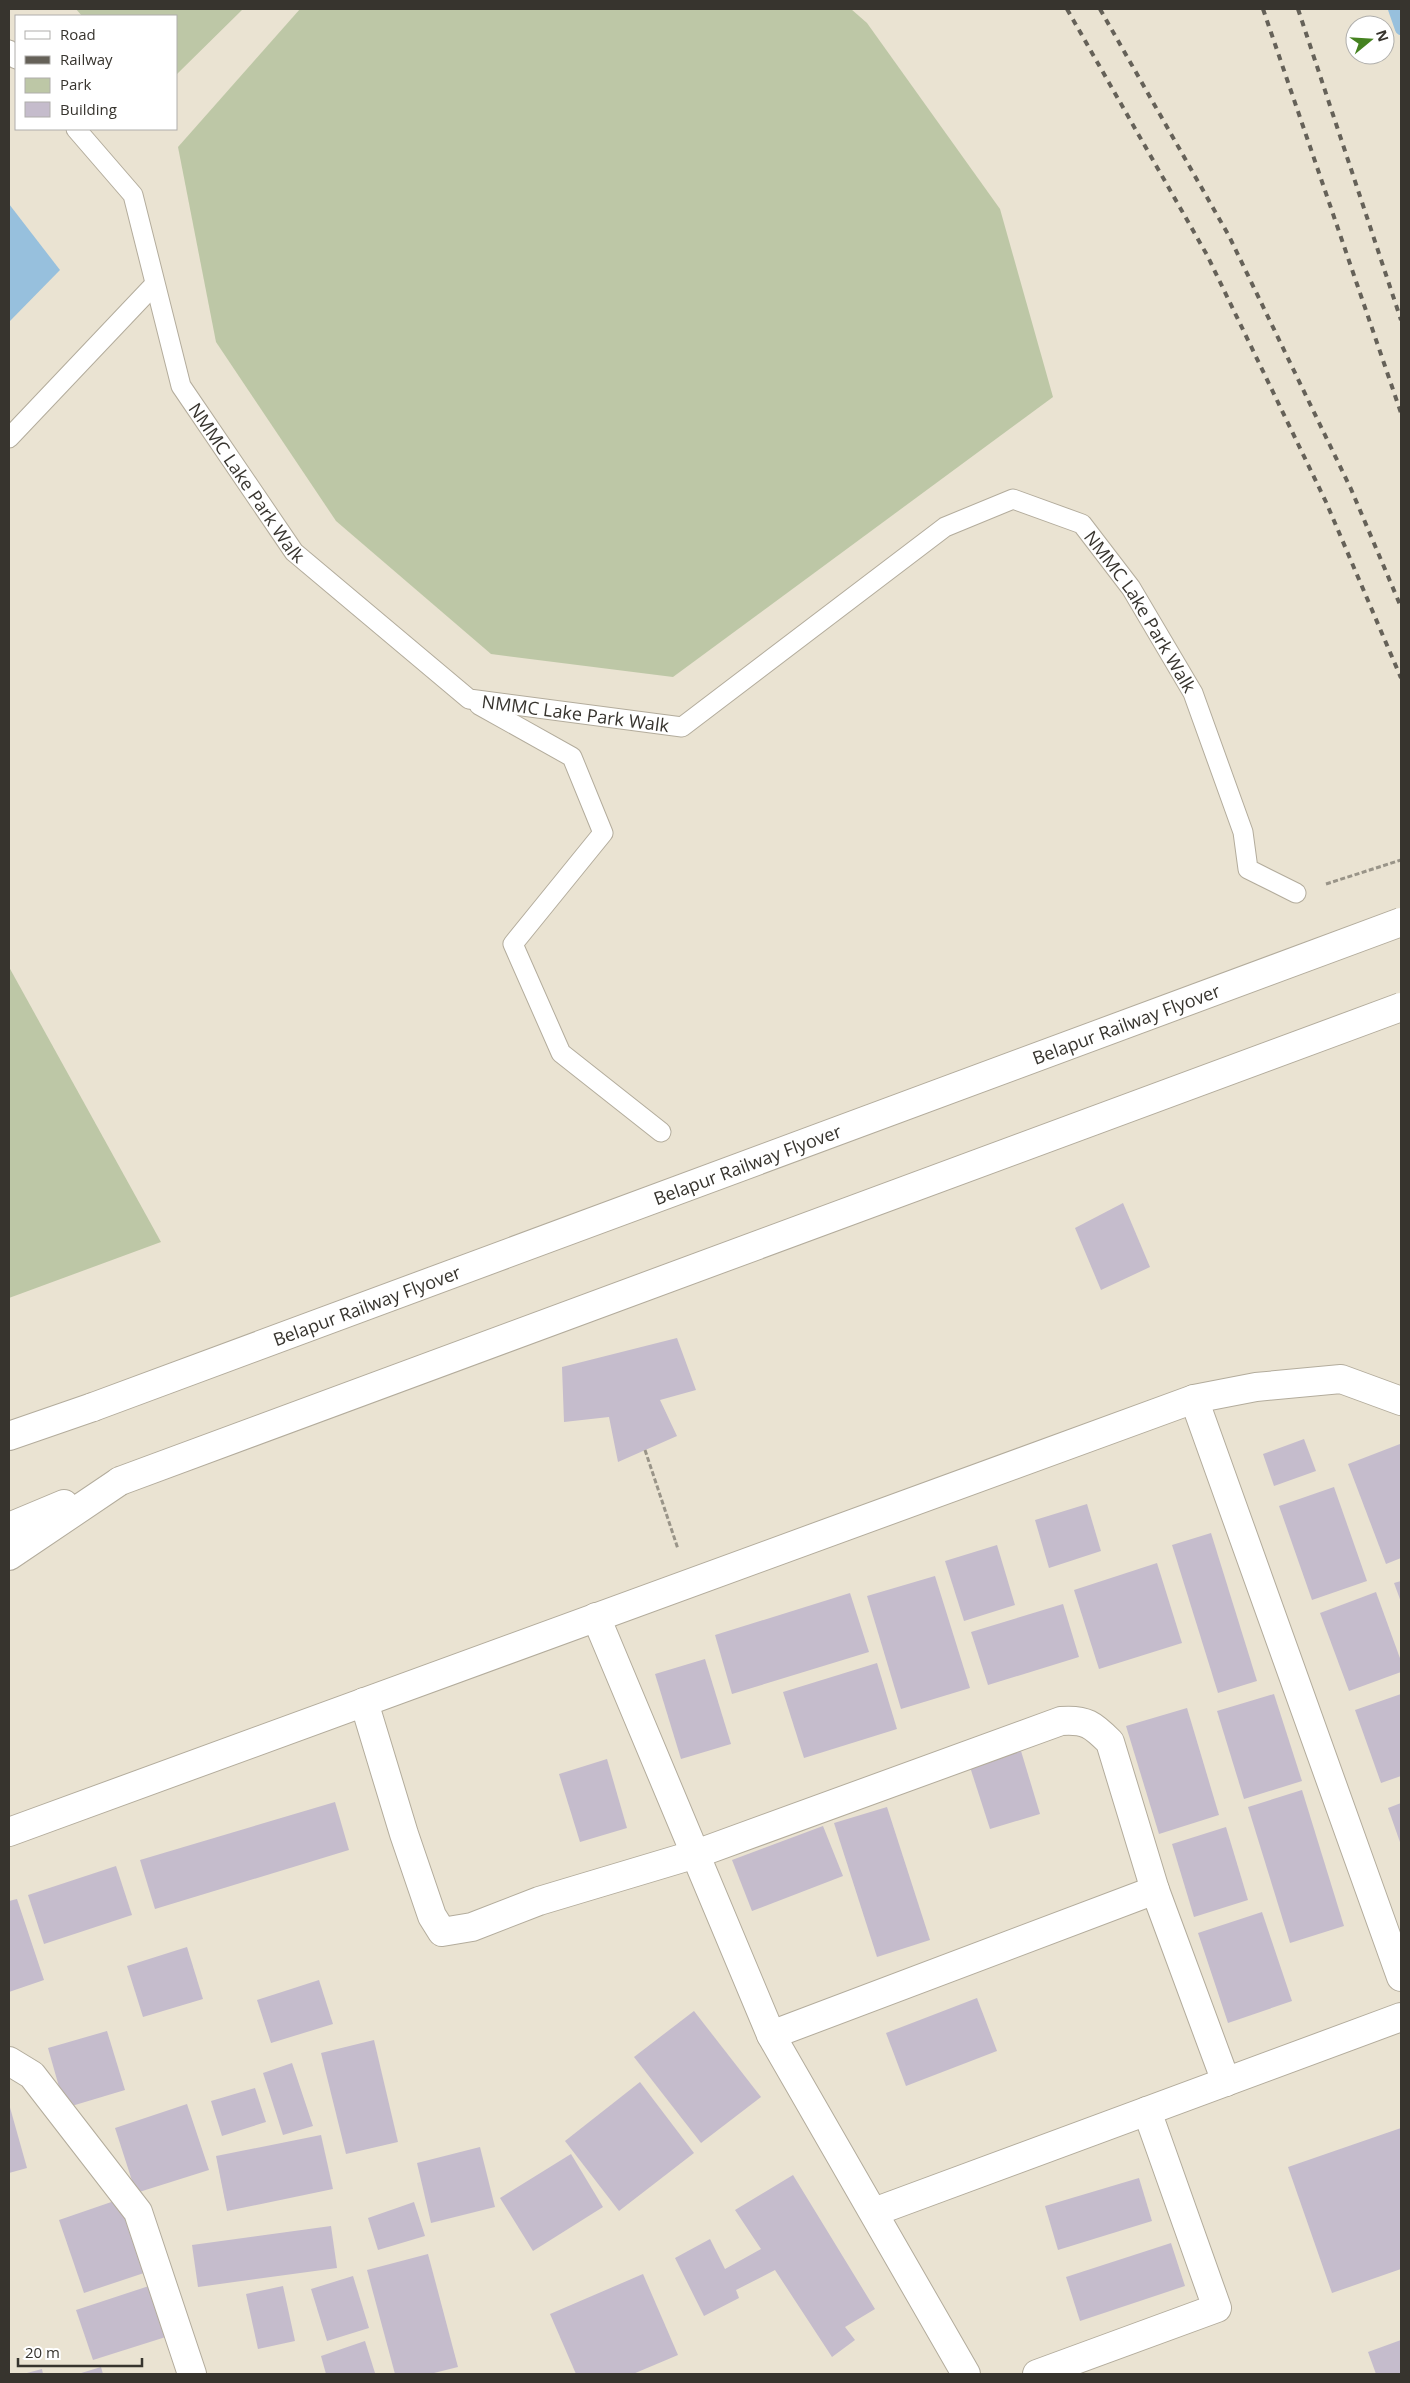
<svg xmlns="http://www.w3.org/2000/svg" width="1410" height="2383" viewBox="0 0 1410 2383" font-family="'Open Sans',sans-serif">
  <rect width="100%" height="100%" fill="#eae3d2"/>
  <!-- green -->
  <g fill="#bdc7a6">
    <polygon points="76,9 243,9 176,75 176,16 82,16"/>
    <polygon points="300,9 851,9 867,23 1000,209 1053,397 673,677 491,654 336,521 216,342 178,147"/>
    <polygon points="9,967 161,1242 9,1298"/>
  </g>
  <!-- water -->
  <polygon fill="#97c0dd" points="9,204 60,270 9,322"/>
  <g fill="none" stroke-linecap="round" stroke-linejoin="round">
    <!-- stream -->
    <polyline stroke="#97c0dd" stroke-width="12" points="1394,9 1401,29"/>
  </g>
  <!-- building -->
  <g fill="#c5bccc">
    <polygon points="1123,1203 1150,1267 1101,1290 1075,1228"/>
    <polygon points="677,1338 696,1390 660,1400 677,1436 618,1462 609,1417 564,1422 562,1367"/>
    <polygon points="1304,1439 1316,1471 1274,1486 1263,1454"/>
    <polygon points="1400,1444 1401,1558 1386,1564 1348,1464"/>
    <polygon points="1334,1487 1367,1581 1312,1600 1279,1506"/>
    <polygon points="1087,1504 1101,1551 1049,1568 1035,1520"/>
    <polygon points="1211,1533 1257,1681 1218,1693 1172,1545"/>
    <polygon points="997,1545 1015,1605 964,1621 945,1561"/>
    <polygon points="1157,1563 1182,1643 1099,1669 1074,1590"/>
    <polygon points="935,1576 970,1688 901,1709 867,1596"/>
    <polygon points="1401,1581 1401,1602 1394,1583"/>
    <polygon points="1376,1592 1401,1661 1401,1672 1349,1691 1320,1613"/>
    <polygon points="850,1593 869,1652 732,1694 715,1635"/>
    <polygon points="1063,1604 1079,1657 988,1685 971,1632"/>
    <polygon points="705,1659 731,1744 681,1759 655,1674"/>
    <polygon points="877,1663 897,1729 804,1758 783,1692"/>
    <polygon points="1274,1694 1302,1781 1244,1799 1217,1711"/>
    <polygon points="1401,1694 1401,1776 1381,1783 1355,1710"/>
    <polygon points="1187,1708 1219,1815 1159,1834 1126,1726"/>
    <polygon points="1021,1751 1040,1814 990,1829 970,1767"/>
    <polygon points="607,1759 627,1828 580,1842 559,1774"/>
    <polygon points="1302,1790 1344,1926 1290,1943 1248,1807"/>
    <polygon points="335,1802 349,1850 155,1909 140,1860"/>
    <polygon points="1401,1803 1401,1845 1388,1808"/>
    <polygon points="887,1807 930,1940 877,1957 834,1823"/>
    <polygon points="823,1826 843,1876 752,1911 732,1860"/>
    <polygon points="1226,1827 1248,1900 1194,1917 1172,1844"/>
    <polygon points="116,1866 132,1915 44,1944 28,1895"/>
    <polygon points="17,1899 44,1980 9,1992 9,1901"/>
    <polygon points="1262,1912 1292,2001 1228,2023 1198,1933"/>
    <polygon points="187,1947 203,1999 143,2017 127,1966"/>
    <polygon points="319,1980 333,2024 271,2043 257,2000"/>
    <polygon points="977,1998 997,2051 906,2086 886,2033"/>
    <polygon points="694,2011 761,2097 701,2143 634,2057"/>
    <polygon points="107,2031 125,2090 65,2108 48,2048"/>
    <polygon points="374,2040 398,2142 346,2154 321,2053"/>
    <polygon points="292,2063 313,2126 283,2135 263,2073"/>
    <polygon points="640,2082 694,2153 619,2211 565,2141"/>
    <polygon points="255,2088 266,2122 222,2136 211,2101"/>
    <polygon points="9,2104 27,2168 9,2173"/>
    <polygon points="187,2104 209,2170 136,2193 115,2128"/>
    <polygon points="1401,2128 1401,2269 1332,2293 1288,2167"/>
    <polygon points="321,2135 333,2189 227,2211 216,2156"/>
    <polygon points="480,2147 495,2207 431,2223 417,2163"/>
    <polygon points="571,2154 603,2207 533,2251 500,2198"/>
    <polygon points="793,2175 875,2309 845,2327 855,2340 832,2357 775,2270 736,2290 739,2298 704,2316 675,2258 710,2239 725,2269 761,2249 735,2210"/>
    <polygon points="1139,2178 1152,2221 1058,2250 1045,2206"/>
    <polygon points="123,2198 147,2272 84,2293 59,2220"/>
    <polygon points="414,2202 425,2236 378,2250 368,2218"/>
    <polygon points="331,2226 337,2268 198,2287 192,2245"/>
    <polygon points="1171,2243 1185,2286 1080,2321 1066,2277"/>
    <polygon points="428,2254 458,2367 430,2374 395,2374 367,2270"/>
    <polygon points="643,2274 678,2355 633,2374 576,2374 550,2314"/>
    <polygon points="353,2276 369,2328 327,2341 311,2289"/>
    <polygon points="155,2284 172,2335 93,2360 76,2310"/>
    <polygon points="283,2286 295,2341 258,2349 246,2294"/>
    <polygon points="1401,2340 1401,2374 1376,2374 1368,2352"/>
    <polygon points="365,2341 375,2373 326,2374 321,2356"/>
    <polygon points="101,2367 103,2374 78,2374"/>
    <polygon points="42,2369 43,2374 23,2374"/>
  </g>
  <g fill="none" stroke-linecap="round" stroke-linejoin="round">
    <defs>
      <g id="lane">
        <polyline points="9,50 16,59"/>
        <path id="s1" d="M76 129 133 195 181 386 294 552 469 699 682 727 945 527 1013 499 1082 524 1131 588 1193 693 1243 832 1248 869 1296 893"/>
        <polyline points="9,438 154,285"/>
        <polyline points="479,705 572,757 603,833 513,944 561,1053 661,1132"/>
      </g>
      <g id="street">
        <polyline points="1194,1399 1401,1977"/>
        <polyline points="596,1617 771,2035 966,2374"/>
        <path d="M364 1702 404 1834 432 1916 442 1932 472 1927 539 1901 696 1854 1061 1721C1086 1719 1093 1725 1110 1742L1155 1890 1226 2082"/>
        <polyline points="9,1832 1194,1399 1256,1387 1341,1379 1401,1401"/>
        <polyline points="771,2035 1155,1890"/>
        <polyline points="9,2061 32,2075 138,2212 192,2374"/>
        <polyline points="874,2212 1401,2017"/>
        <polyline points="1037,2374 1217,2308 1147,2111"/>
      </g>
      <g id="highway">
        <polyline points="9,1436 93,1407"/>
        <polyline points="9,1527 64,1504"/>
        <polyline points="9,1556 120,1481"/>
      </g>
    </defs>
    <!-- lane casing -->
    <use href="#lane" stroke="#b3ac9c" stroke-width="21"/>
    <!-- street casing -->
    <use href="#street" stroke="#b3ac9c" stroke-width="30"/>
    <!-- highway casing -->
    <use href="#highway" stroke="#b3ac9c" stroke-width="30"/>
    <!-- path -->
    <g stroke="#999488" stroke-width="3" stroke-dasharray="5 2.5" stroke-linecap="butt">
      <polyline points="1326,884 1401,860"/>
      <polyline points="645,1450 678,1549"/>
    </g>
    <!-- lane -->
    <use href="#lane" stroke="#fff" stroke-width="19"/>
    <!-- street -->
    <use href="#street" stroke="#fff" stroke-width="28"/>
    <!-- highway -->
    <use href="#highway" stroke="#fff" stroke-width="28"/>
    <!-- rail -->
    <g stroke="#656158" stroke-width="4" stroke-dasharray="6 6" stroke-linecap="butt">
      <polyline points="1067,9 1207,255 1326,502 1401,678"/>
      <polyline points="1100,9 1229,236 1351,489 1401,607"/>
      <polyline points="1263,9 1401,413"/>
      <polyline points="1298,9 1401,320"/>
    </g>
    <defs>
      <g id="highway-bridge">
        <path id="s2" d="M93 1407 1401 922"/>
        <polyline points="120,1481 1401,1007"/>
      </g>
    </defs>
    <!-- highway-bridge casing -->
    <use href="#highway-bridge" stroke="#b3ac9c" stroke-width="30" stroke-linecap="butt"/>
    <!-- highway-bridge -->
    <use href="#highway-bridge" stroke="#fff" stroke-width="28"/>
  </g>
  <g text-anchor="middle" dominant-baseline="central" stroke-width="4" stroke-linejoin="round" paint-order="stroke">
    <!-- street labels -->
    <g font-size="18" fill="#37342e" stroke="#fff">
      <text stroke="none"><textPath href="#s1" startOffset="401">NMMC Lake Park Walk</textPath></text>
      <text stroke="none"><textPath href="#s1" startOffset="1511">NMMC Lake Park Walk</textPath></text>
      <text stroke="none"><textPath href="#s1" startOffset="821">NMMC Lake Park Walk</textPath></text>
      <text stroke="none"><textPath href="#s2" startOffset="1102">Belapur Railway Flyover</textPath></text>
      <text stroke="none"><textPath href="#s2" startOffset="698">Belapur Railway Flyover</textPath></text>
      <text stroke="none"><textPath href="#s2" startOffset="292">Belapur Railway Flyover</textPath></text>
    </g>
  </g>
  <!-- border -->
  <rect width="1410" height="2383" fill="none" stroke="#37342e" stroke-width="20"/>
  <!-- legend -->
  <rect x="15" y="15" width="162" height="115" fill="#ffffff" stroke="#afaeab"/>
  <rect x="25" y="31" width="25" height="8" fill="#ffffff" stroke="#afaeab"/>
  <text x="60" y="40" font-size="15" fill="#37342e">Road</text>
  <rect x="25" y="56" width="25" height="8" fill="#656158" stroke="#afaeab"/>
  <text x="60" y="65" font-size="15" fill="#37342e">Railway</text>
  <rect x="25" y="78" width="25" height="15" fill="#bdc7a6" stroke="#afaeab"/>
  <text x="60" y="90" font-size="15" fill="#37342e">Park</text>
  <rect x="25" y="102" width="25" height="15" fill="#c5bccc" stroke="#afaeab"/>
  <text x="60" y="115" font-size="15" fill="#37342e">Building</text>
  <!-- north arrow -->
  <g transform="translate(1370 40) rotate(72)"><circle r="24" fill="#ffffff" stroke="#afaeab"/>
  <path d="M0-4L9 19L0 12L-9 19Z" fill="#458220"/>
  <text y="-8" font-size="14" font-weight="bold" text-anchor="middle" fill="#37342e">N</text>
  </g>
  <!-- scale -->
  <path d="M18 2358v8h124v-8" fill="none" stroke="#37342e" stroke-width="2.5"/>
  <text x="25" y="2358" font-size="15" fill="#37342e" stroke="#ffffff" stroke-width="4" paint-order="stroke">20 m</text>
</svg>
